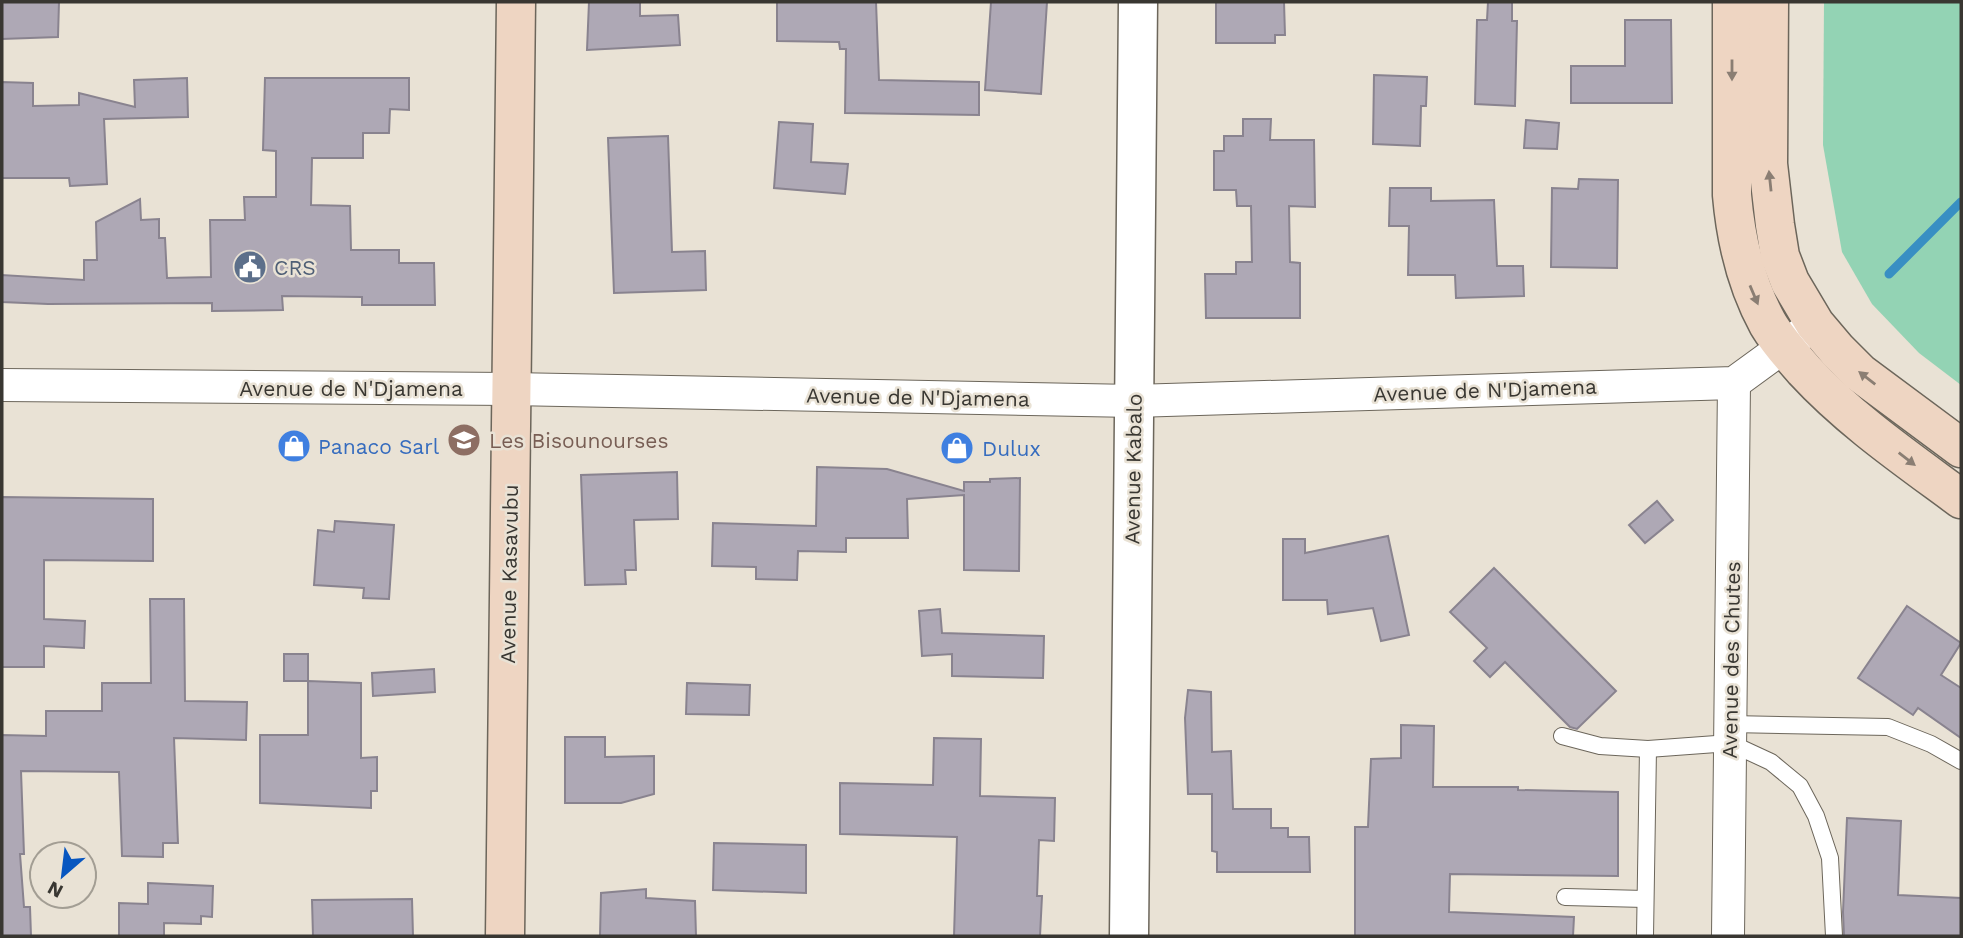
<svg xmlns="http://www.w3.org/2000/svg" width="1963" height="938" viewBox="0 0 1963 938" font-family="'Work Sans',sans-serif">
  <rect width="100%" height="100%" fill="#e9e2d5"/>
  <!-- green -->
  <polygon fill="#93d3b4" points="1824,2 1961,2 1961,385 1919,353 1872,304 1842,252 1823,145"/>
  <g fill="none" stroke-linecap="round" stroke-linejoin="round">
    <!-- stream -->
    <polyline stroke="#388fc3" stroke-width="9" points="1889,274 1961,202"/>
  </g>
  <!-- building -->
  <g fill="#aea8b5" stroke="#89838f" stroke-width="2">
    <polygon points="2,2 59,2 58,37 2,39"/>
    <polygon points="589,2 640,2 640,16 678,15 680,45 587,50"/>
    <polygon points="777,2 876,2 879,80 979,82 979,115 845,113 846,49 840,49 839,42 777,41"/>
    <polygon points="991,2 1047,2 1041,94 985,90"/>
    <polygon points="1216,2 1284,2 1285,35 1275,35 1275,43 1216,43"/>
    <polygon points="1488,2 1512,2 1512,21 1517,21 1515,106 1475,104 1477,20 1487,20"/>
    <polygon points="1625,20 1671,20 1672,103 1571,103 1571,66 1625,66"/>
    <polygon points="1374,75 1427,77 1426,106 1421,106 1420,146 1373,144"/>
    <polygon points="187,78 188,117 104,119 107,184 70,186 69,178 2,178 2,82 33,83 33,106 79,105 79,93 135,107 134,80"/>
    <polygon points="265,78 409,78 409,110 390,109 389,133 363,133 363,158 312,158 311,205 350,206 351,250 399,250 399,263 434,263 435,305 362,305 362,297 282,296 283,310 212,311 212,303 48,304 2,302 2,275 84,280 84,260 97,260 96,222 140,199 141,220 159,219 159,238 165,238 167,278 211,277 210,220 245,220 244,197 276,197 276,151 263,150"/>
    <polygon points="1243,119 1271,119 1270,140 1314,140 1315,207 1289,206 1290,262 1300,263 1300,318 1206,318 1205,274 1236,274 1236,262 1252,262 1251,206 1237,206 1236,190 1214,190 1214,151 1224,151 1224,136 1243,136"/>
    <polygon points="1526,120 1559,123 1557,149 1524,148"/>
    <polygon points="779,122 813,124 811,162 848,164 845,194 774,188"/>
    <polygon points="668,136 672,252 705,251 706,290 614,293 608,138"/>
    <polygon points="1579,179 1618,180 1617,268 1551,267 1552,188 1578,189"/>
    <polygon points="1390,188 1431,188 1431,201 1494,200 1497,266 1523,266 1524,296 1456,298 1455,275 1408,275 1409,226 1389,226"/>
    <polygon points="817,467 887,469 964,491 964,482 990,482 990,479 1020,478 1019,571 964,570 964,495 907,499 908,538 846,538 846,552 798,551 797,580 756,579 756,567 712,566 713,523 816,526"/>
    <polygon points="677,472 678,519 634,520 636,570 625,570 626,584 585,585 581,475"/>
    <polygon points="2,497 153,499 153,561 44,560 44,619 85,621 84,648 44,646 44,667 2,667"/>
    <polygon points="1657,501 1673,520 1645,543 1629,525"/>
    <polygon points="335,521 394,525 389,599 363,598 364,588 314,585 318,530 334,532"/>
    <polygon points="1388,536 1409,635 1381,641 1373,608 1328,614 1327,600 1283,600 1283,539 1305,539 1305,553"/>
    <polygon points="1494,568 1616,691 1577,729 1570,727 1505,662 1490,677 1474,661 1487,648 1450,612"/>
    <polygon points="150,599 184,599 185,701 247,702 246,740 174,738 178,843 163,843 163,857 122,856 119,772 21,771 24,854 20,854 24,907 30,907 31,936 2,936 2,735 46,736 46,711 102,711 102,683 151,683"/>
    <polygon points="1907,606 1961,643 1941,675 1961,688 1961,738 1918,708 1913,715 1858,678"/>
    <polygon points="940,609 942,633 1044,636 1043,678 952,676 952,654 922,656 919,611"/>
    <rect x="284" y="654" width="24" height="27"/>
    <polygon points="434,669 435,692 373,696 372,673"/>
    <polygon points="308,681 361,683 361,758 377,757 377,791 371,791 371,808 260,803 260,735 308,735"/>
    <polygon points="687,683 750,685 749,715 686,714"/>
    <polygon points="1188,690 1211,692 1212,752 1231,751 1233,809 1271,809 1271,828 1288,828 1288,837 1309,837 1310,872 1217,872 1217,852 1212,851 1212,794 1188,794 1185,718"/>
    <polygon points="1401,725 1434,726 1433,787 1518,787 1518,790 1618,792 1618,876 1450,874 1449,912 1574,917 1573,936 1355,936 1355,827 1368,827 1371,759 1401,758"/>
    <polygon points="565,737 605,737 605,757 654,756 654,794 621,803 565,803"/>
    <polygon points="934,738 981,739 980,796 1055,798 1054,841 1039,840 1037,896 1042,896 1040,936 954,936 957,837 840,834 840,783 933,785"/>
    <polygon points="1847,818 1901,821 1898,895 1961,898 1961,936 1844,936 1843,912"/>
    <polygon points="714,843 806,845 806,893 713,890"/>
    <polygon points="148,883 213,886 212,917 201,916 201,924 164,923 164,936 119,936 119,903 148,904"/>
    <polygon points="646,889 646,898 695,901 696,936 600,936 601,893"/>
    <polygon points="412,899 413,936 313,936 312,900"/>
  </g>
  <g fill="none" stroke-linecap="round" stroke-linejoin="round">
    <defs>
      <g id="service">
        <polyline points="1730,724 1888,727 1931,744 1961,761"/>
        <polyline points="1562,736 1600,746 1648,749 1730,743 1771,762 1800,786 1816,816 1830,858 1834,936"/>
        <polyline points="1565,897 1645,899"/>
        <polyline points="1645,936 1648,749"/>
      </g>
      <g id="minor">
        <polyline points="2,385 511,389 1134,401 1734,383 1804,332"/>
        <polyline points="1728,936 1734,383"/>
      </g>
      <polyline id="tertiary" points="1129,936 1138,2"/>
      <g id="secondary">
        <path d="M1732 2V195C1736 241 1746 284 1768 324 1778 341 1791 355 1804 370 1850 420 1907 459 1961 499"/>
        <polyline points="1769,2 1768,164 1775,225 1780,256 1790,282 1815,324 1837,350 1860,373 1961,448"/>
        <polyline points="505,936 516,2"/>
      </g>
    </defs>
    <!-- service casing -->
    <use href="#service" stroke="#6c665b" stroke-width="18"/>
    <!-- minor casing -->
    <use href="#minor" stroke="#6c665b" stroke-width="34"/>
    <!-- tertiary casing -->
    <use href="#tertiary" stroke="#6c665b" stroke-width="41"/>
    <!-- secondary casing -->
    <use href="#secondary" stroke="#6c665b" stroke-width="41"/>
    <!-- service -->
    <use href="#service" stroke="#fff" stroke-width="16"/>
    <!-- minor -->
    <use href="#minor" stroke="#fff" stroke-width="32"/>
    <!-- tertiary -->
    <use href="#tertiary" stroke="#fff" stroke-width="38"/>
    <!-- secondary -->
    <use href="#secondary" stroke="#eed5c2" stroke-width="38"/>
  </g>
  <!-- one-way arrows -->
  <defs><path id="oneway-solid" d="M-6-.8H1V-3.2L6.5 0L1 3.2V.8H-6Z" transform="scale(1.75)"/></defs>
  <g fill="#8a7e73">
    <use href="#oneway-solid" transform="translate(1732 70) rotate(90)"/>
    <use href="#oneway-solid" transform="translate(1770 181) rotate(-96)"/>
    <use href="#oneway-solid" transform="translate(1754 295) rotate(67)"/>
    <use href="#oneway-solid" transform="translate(1867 378) rotate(-142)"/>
    <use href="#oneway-solid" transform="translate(1907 459) rotate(38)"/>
  </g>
  <!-- icons -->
  <defs>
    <symbol id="civic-disc" viewBox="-11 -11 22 22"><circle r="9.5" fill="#5c6f8a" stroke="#e9e2d5"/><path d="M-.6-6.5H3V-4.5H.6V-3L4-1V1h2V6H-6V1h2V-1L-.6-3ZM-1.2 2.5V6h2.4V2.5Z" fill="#fff"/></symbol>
    <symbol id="school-disc" viewBox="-11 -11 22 22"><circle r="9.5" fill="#8d6e63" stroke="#e9e2d5"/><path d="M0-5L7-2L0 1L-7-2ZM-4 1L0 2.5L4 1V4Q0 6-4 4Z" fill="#fff"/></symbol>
    <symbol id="shop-disc" viewBox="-11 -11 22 22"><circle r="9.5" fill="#3f7fe0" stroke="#e9e2d5"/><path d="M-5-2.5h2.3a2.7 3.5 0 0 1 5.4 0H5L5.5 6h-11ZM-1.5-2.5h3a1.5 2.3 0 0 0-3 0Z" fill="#fff"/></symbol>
  </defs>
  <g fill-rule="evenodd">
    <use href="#civic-disc" x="231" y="248" width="38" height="38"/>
    <use href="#school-disc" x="445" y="421" width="38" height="38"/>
    <use href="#shop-disc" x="275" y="427" width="38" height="38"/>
    <use href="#shop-disc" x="938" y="429" width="38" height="38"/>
  </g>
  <g text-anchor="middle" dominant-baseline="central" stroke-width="5" stroke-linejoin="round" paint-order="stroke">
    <!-- service labels -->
    <g font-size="21" fill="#4e5e75" stroke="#e9e2d5" text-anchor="start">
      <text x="274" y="267">CRS</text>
    </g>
    <!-- street labels -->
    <g font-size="21" fill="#393732" stroke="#e9e2d5">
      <text x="351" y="388">Avenue de N'Djamena</text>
      <text transform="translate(1485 390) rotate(-2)">Avenue de N'Djamena</text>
      <text transform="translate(918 397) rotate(1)">Avenue de N'Djamena</text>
      <text transform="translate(1133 469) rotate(-89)">Avenue Kabalo</text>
      <text transform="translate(509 574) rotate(-89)">Avenue Kasavubu</text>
      <text transform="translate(1731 660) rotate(-89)">Avenue des Chutes</text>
    </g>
    <!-- education labels -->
    <g font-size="21" fill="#785e54" stroke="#e9e2d5" text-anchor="start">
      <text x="489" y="440">Les Bisounourses</text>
    </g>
    <!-- shop labels -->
    <g font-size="21" fill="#366cbe" stroke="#e9e2d5" text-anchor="start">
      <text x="318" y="446">Panaco Sarl</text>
      <text x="982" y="448">Dulux</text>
    </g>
  </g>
  <!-- border -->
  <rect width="1963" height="938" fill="none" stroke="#393732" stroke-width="7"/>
  <!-- north arrow -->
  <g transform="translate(63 875) rotate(208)"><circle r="33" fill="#e9e2d5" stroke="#a39e94" stroke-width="2"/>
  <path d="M0-5L12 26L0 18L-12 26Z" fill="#0756c0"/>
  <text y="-10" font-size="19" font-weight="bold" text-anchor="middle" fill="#393732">N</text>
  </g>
</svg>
